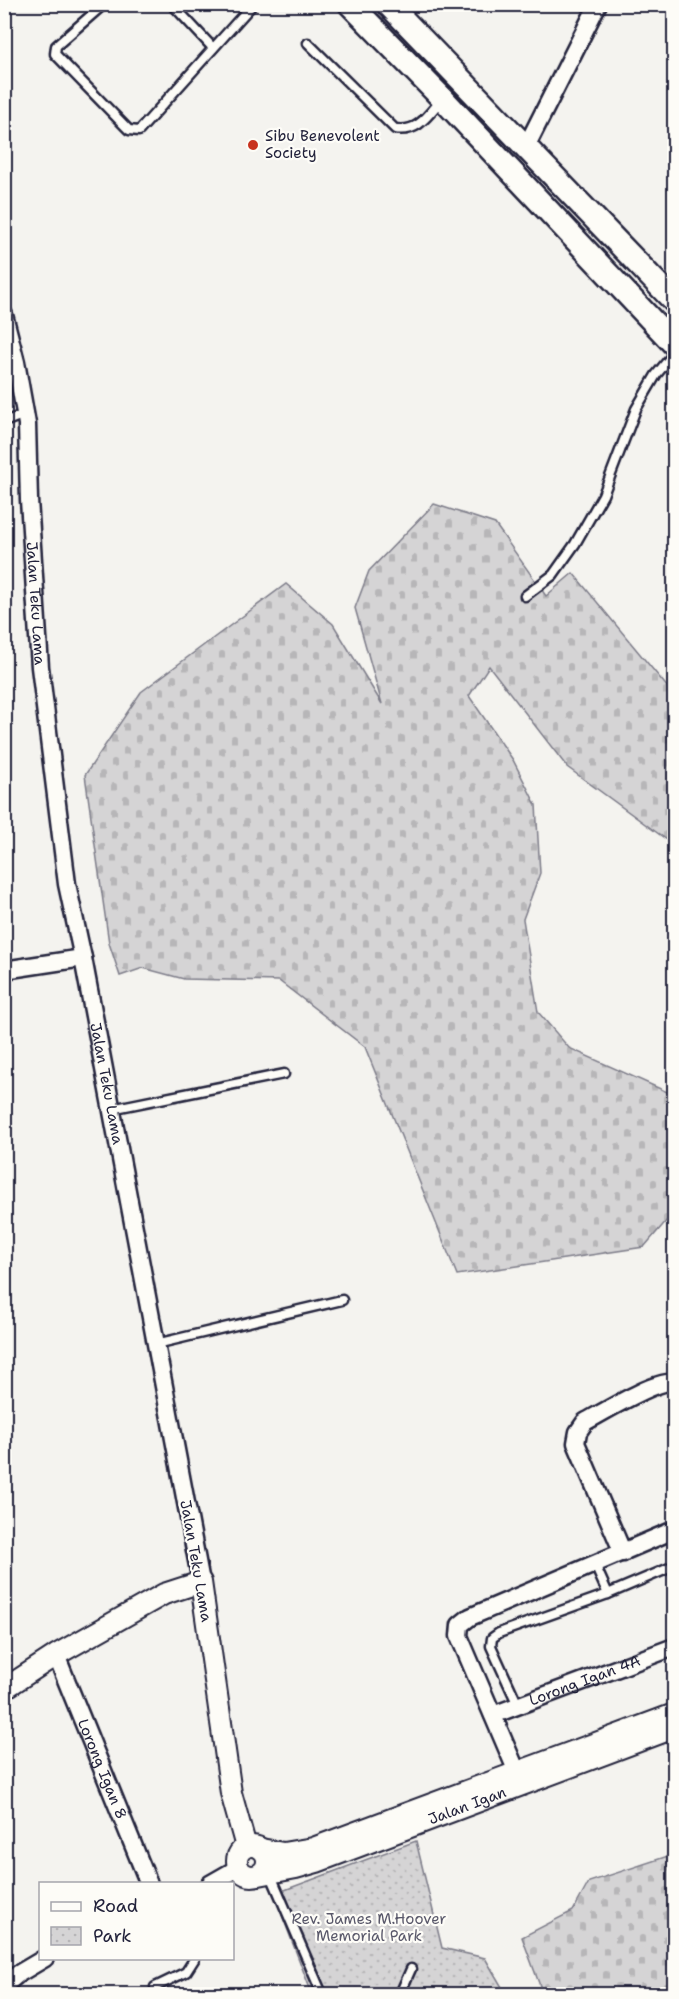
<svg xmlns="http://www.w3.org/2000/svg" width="679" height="1999" viewBox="0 0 679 1999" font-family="'Shantell Sans',sans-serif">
  <defs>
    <pattern id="cemetery-stones" width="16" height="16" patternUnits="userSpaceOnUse" patternTransform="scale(1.5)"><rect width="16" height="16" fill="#d5d4d5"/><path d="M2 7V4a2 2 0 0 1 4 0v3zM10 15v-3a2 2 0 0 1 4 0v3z" fill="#b7b6b8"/></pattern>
    <pattern id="park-dots" width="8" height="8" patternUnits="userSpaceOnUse" patternTransform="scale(1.5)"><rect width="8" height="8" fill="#d5d4d5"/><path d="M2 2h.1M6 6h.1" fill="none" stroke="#b7b6b8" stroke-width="1.8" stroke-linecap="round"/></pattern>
  </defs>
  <rect width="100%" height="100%" fill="#f4f3ef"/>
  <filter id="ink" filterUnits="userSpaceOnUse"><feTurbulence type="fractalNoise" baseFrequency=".0167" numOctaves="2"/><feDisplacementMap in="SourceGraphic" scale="12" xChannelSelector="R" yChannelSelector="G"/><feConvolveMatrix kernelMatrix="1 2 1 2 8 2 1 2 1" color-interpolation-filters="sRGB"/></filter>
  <g filter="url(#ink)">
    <!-- cemetery -->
    <g fill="url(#cemetery-stones)" stroke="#7c7b88" stroke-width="1.5">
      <polygon points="434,504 495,524 546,596 573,573 674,695 674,845 567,767 489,666 469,696 513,760 536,805 540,873 523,919 538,1012 569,1048 674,1095 674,1212 644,1247 457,1275 365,1047 279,981 184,979 143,968 120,976 109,943 85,775 141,692 286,584 333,624 382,704 355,608 369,571"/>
      <polygon points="674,1854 674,1994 543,1994 522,1937 573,1911 589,1882"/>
    </g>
    <!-- park -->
    <polygon fill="url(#park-dots)" stroke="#7c7b88" stroke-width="1.5" points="416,1841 442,1948 485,1958 506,1994 312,1994 274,1894"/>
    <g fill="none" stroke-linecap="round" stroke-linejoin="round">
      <defs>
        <g id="service">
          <polyline points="104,4 56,46 55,54 126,127 129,130 139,131 253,4"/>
          <polyline points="172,4 213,48"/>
          <path d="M308 43 395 129C418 133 428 115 442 99"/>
          <polyline points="4,422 25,414"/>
          <polyline points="525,596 553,575 575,544 603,495 636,409 656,375 674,353"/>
          <polyline points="111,1109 284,1074"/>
          <polyline points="156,1344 342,1300"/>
          <polyline points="595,1565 608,1594"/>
          <polyline points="518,1705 491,1646 492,1638 499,1633 608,1594 674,1566"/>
          <polyline points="270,1873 322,1994"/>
          <polyline points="155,1987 186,1972 195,1958"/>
          <polyline points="400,1994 411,1969"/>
        </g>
        <g id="minor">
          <polyline points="526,147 598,4"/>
          <path id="s1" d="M4 315 16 362 27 424 29 500 40 667 67 884 83 958 201 1582"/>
          <polyline points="4,970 83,958"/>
          <path d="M623 1553 576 1443 578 1432 585 1422C602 1413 659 1378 674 1383"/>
          <path id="s2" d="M56 1655 149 1884"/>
          <path id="s3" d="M493 1715 674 1647"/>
          <polyline points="517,1772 459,1636 460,1625 470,1617 674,1530"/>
          <polyline points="210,1884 238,1868"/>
          <polyline points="4,1986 18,1974 45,1958"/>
        </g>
        <g id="tertiary">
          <polyline points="4,1689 56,1655 164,1594 201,1582 231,1793 246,1847"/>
          <circle cx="252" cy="1861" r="15"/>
          <polyline points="261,1849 283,1853 313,1848 674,1714"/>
          <path id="s4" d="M259 1875 296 1868 317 1862 674 1728"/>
        </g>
        <g id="secondary">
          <polyline points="350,4 443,99 674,344"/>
          <polyline points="388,4 674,301"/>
        </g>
      </defs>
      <!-- service casing -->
      <use href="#service" stroke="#22223b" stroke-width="13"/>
      <!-- minor casing -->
      <use href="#minor" stroke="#22223b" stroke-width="21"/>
      <!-- tertiary casing -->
      <use href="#tertiary" stroke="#22223b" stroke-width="24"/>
      <!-- secondary casing -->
      <use href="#secondary" stroke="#22223b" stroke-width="27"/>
      <!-- service -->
      <use href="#service" stroke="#fdfcf7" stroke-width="8"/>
      <!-- minor -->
      <use href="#minor" stroke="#fdfcf7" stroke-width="16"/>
      <!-- tertiary -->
      <use href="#tertiary" stroke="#fdfcf7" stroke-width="20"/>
      <!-- secondary -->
      <use href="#secondary" stroke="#fdfcf7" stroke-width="22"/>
    </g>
  </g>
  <!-- markers -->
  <circle fill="#c8321e" stroke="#fdfcf7" stroke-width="2" cx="253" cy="145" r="6"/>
  <g text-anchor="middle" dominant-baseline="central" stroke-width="4.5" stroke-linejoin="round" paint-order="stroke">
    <!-- poi labels -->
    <g font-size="15" fill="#22223b" stroke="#fdfcf7" text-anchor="start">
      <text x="265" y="136">Sibu Benevolent<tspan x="265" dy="17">Society</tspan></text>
    </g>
    <!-- street labels -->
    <g font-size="15" fill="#22223b" stroke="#fdfcf7">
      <text stroke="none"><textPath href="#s1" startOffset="291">Jalan Teku Lama</textPath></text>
      <text stroke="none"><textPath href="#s1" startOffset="777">Jalan Teku Lama</textPath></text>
      <text transform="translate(196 1561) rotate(80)">Jalan Teku Lama</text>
      <text stroke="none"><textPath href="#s3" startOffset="98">Lorong Igan 4A</textPath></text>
      <text stroke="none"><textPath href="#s2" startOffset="123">Lorong Igan 8</textPath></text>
      <text stroke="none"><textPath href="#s4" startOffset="220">Jalan Igan</textPath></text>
    </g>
    <!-- park labels -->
    <g font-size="15" fill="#585769" stroke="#fdfcf7">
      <text x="369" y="1919">Rev. James M.Hoover<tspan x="369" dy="17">Memorial Park</tspan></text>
    </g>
  </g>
  <!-- margin -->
  <rect width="679" height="1999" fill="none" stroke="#fdfcf7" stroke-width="24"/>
  <rect x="12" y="12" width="655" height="1975" fill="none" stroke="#22223b" stroke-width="2" filter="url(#ink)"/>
  <!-- legend -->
  <rect x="39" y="1882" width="195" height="78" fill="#fdfcf7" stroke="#a5a5ac" stroke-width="1.5"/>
  <rect x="51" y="1902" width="30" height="9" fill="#fdfcf7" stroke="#a5a5ac" stroke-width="1.5"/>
  <text x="93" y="1912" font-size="18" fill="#22223b">Road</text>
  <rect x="51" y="1927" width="30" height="18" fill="url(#park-dots)" stroke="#a5a5ac" stroke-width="1.5"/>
  <text x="93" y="1942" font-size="18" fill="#22223b">Park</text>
</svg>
